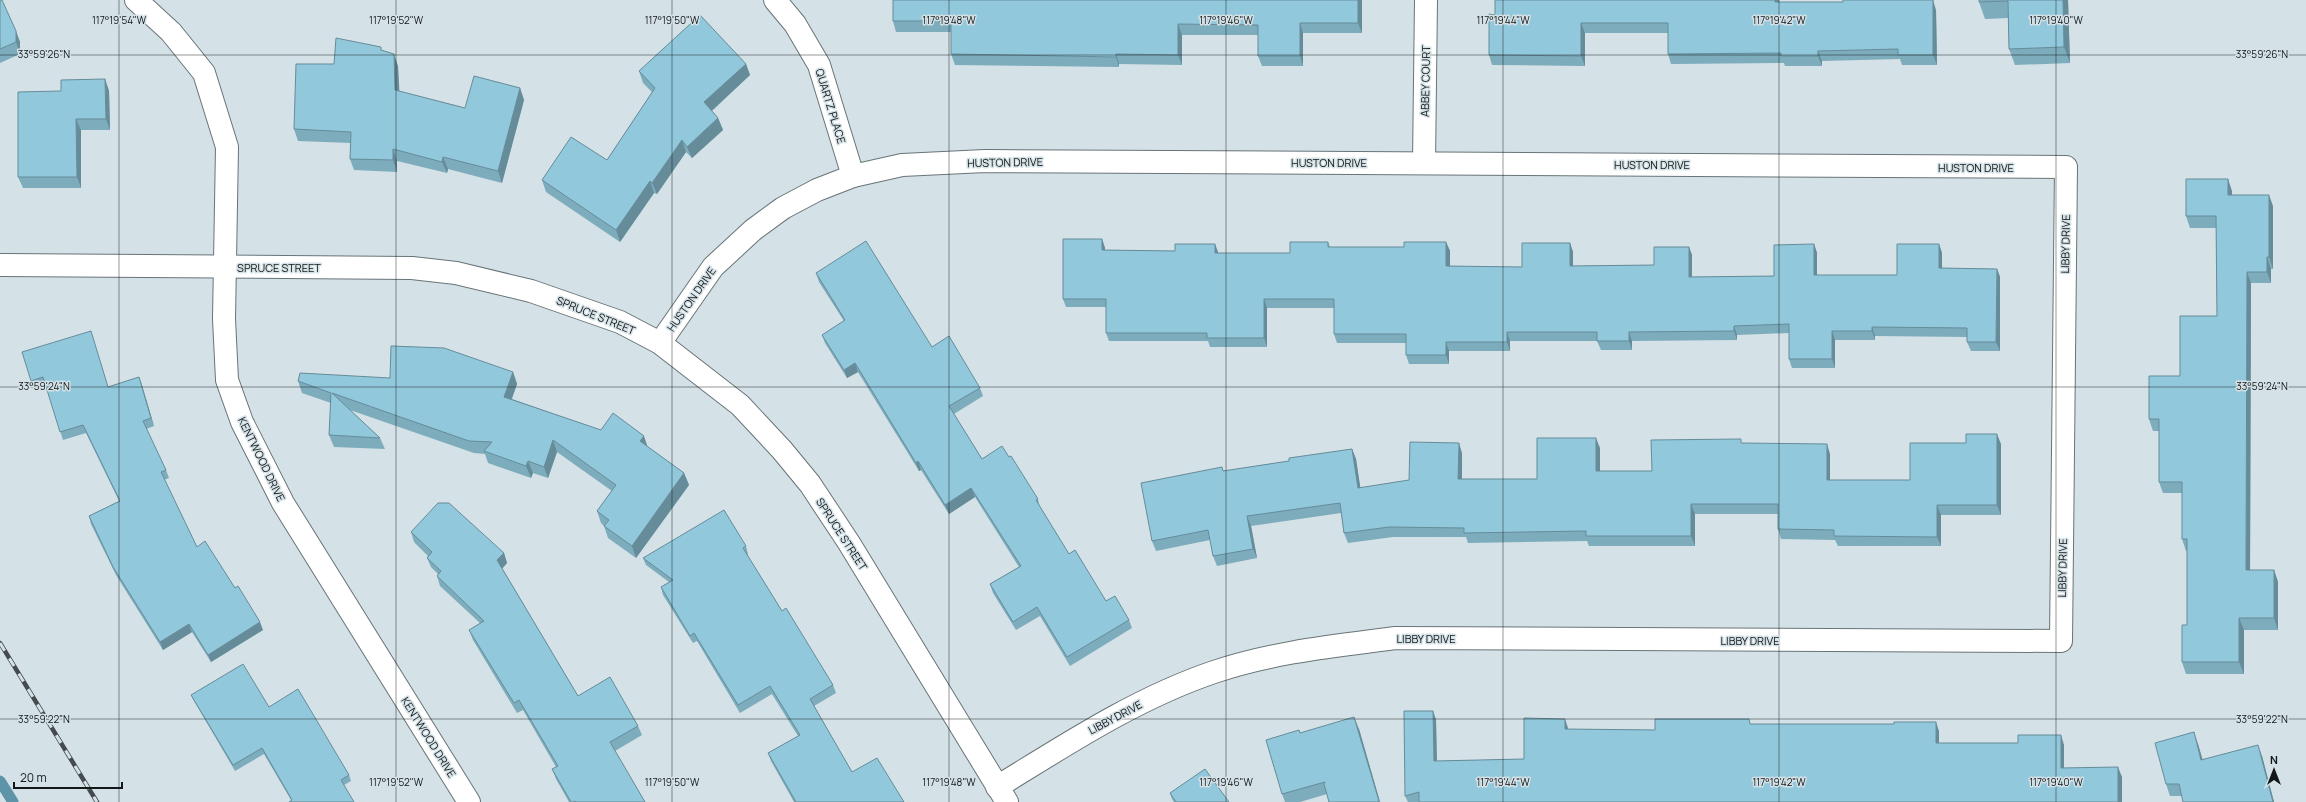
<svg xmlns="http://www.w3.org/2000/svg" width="2306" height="802" viewBox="0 0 2306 802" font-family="Manrope,sans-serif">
  <rect width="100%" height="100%" fill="#d4e1e6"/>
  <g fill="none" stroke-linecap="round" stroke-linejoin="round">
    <!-- stream -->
    <polyline stroke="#5e94a7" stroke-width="11" points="0,781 13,802"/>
    <defs>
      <g id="street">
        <polyline points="136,0 171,32 204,73 227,147 224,319 227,380 242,422 283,503 469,802"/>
        <polyline points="775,0 795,24 819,65 853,176"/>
        <polyline points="1424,163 1426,0"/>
        <polyline points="0,265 412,268 456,273 531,291 620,322 660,343 740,405 782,450 810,484 849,543 1007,802"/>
        <path d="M660 343 713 267 753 230 783 208 817 190 853 176 902 165 985 161 2066 167 2061 641 1396 638C1335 646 1273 652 1214 672 1137 698 1067 744 997 787"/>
      </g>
    </defs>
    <!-- street casing -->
    <use href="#street" stroke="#687478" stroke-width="24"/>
    <!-- street -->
    <use href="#street" stroke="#fff" stroke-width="22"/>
    <defs>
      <polyline id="rail" points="0,643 97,802"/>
    </defs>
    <!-- rail casing -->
    <use href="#rail" stroke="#444a4d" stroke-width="4.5"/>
    <!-- rail -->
    <use href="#rail" stroke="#d4e1e6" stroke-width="3" stroke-dasharray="9" stroke-linecap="butt"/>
  </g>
  <!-- wall -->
  <g fill="#7dacbd">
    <polygon points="0,0 20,42 20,54 0,63"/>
    <polygon points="1362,0 1362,33 1303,33 1303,66 1262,66 1258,56 1258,35 1182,35 1182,65 1119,64 1119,67 955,65 951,54 951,32 896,32 893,21"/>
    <polygon points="1495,0 1779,0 1779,2 1936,10 1937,65 1902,65 1900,59 1822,61 1822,66 1785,66 1784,63 1671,64 1668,54 1668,33 1585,33 1585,66 1492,65 1489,55 1495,15"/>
    <polygon points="1979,0 2068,0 2070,63 2015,65 2009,49 2008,18 1985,19 1979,2"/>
    <polygon points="383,51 398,66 399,91 465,108 520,88 524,100 502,183 448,169 447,173 397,161 397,172 354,170 350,159 351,143 298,141 294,129 334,64"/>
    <polygon points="746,64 750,75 712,111 718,118 723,130 692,158 686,152 657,194 654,193 620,242 546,192 542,180 607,160 652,92 643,83 639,71"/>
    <polygon points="105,79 109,91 110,130 81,130 81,188 23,188 18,177 61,91"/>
    <polygon points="2232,191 2232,195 2273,206 2273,269 2271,269 2271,283 2251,283 2250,570 2274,570 2278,582 2278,630 2244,630 2244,674 2186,674 2182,662 2187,625 2187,551 2186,551 2182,539 2182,493 2163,493 2159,482 2159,431 2153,431 2149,419 2180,376 2217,316 2216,228 2190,228 2186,216"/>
    <polygon points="1102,239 1105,248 1105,250 1175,251 1215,244 1218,253 1290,253 1328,242 1330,247 1404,247 1446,242 1450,251 1450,266 1522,267 1570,243 1573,252 1573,266 1654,265 1689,247 1692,255 1692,277 1774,276 1814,244 1817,253 1817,275 1897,275 1939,244 1942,253 1942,268 1997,269 2000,277 2000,351 1971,351 1967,342 1967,337 1875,336 1875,340 1835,340 1835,368 1792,368 1789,359 1789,333 1737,335 1737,340 1632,341 1632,350 1601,350 1597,341 1510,341 1510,351 1449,351 1449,364 1409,364 1406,355 1406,343 1337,343 1334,334 1334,308 1267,308 1267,347 1210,347 1208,341 1109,341 1106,333 1106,307 1066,307 1063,299"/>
    <polygon points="816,273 932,347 980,388 983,396 954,414 982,459 1038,499 1040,508 1069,554 1106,601 1129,620 1132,628 1070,666 1040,616 1016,630 993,593 990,584 1019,567 975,497 949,514 921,470 919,471 858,372 847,378 825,343 822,335 844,321 819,282"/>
    <polygon points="93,339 108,387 139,377 154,426 146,429 166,470 169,478 164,480 197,547 235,588 263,630 211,662 192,632 163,650 116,575 91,524 89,516 119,501 86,433 63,440 46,385 34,389 31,381"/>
    <polygon points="513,372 517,384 512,399 648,447 684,473 689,485 636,558 608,538 604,526 601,523 597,511 612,491 557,452 548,478 533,473 531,478 488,463 485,454 474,453 350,410 380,438 385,449 334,447 329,435 331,403 302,393 298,381 390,378"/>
    <polygon points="1742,443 1830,454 1830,480 1910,480 2001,444 2001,515 1941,515 1941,546 1838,546 1835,540 1781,539 1778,529 1778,514 1695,514 1695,546 1589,546 1587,541 1468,543 1466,537 1393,537 1348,543 1344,533 1341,513 1251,526 1257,558 1217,566 1213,556 1210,540 1156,551 1152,541 1222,467 1223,471 1289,461 1352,449 1356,459 1360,488 1409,480 1462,453 1462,479 1537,479 1600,448 1600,471 1652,471"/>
    <polygon points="411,532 504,553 507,563 502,568 578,696 638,726 642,735 615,751 645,802 569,802 556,779 552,769 556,767 523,710 517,713 473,640 469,630 480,623 440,586 437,576 438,574 431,567 427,558 428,556 414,542"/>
    <polygon points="746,546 748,554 747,555 782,611 833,685 836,693 814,706 852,772 904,802 794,802 771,761 768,753 798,736 772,694 740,713 697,641 693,643 663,595 661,587 669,582 646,565 643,558"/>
    <polygon points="191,695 269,707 349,775 351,781 344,785 291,800 264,754 235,771 194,701"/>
    <polygon points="1433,711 1436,720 1437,761 1524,759 1568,728 1568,729 1655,730 1751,724 1939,731 1939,743 2064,745 2064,768 2122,777 2122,802 1408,802 1405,796"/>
    <polygon points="1359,729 1380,802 1329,802 1327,794 1300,802 1285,802 1282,794 1301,733"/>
    <polygon points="2198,744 2202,759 2262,756 2274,802 2183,802 2182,796 2170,796 2166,784"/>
    <polygon points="1170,793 1229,802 1174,802 1172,799"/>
  </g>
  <!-- shaded-wall -->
  <g fill="#668c9a">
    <polygon points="1358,0 1362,0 1362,33 1358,23"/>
    <polygon points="1775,0 1779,0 1779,13 1775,2"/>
    <polygon points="1933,0 1936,10 1937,65 1933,55"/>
    <polygon points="2063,0 2068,0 2070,63 2064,47"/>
    <polygon points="1300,23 1303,33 1303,66 1300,56"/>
    <polygon points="1581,23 1585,33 1585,66 1581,56"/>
    <polygon points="1178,24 1182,35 1182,65 1178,55"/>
    <polygon points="16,31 20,42 20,54 16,42"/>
    <polygon points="1818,51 1822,61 1822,66 1818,56"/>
    <polygon points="394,54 398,66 400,102 395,90"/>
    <polygon points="1116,54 1119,64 1119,67 1116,57"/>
    <polygon points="746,64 750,75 708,114 704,102"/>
    <polygon points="105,79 109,91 110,130 106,119"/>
    <polygon points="520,88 524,100 502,183 498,171"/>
    <polygon points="718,118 723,130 692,158 687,147"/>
    <polygon points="76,119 81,130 81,188 77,177"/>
    <polygon points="682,140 686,152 657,194 652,183"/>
    <polygon points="393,149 397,161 397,172 393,160"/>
    <polygon points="443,157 448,169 447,173 442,162"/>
    <polygon points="2228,179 2232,191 2232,206 2228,195"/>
    <polygon points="650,181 654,193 620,242 616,230"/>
    <polygon points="2269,195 2273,206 2273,269 2269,257"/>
    <polygon points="1102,239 1105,248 1105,259 1102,250"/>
    <polygon points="1446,242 1450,251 1450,275 1446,266"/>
    <polygon points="1570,243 1573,252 1573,275 1570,266"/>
    <polygon points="1215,244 1218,252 1218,262 1215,253"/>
    <polygon points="1814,244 1817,253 1817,283 1814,275"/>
    <polygon points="1939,244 1942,253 1942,277 1939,268"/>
    <polygon points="1689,247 1692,255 1692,286 1689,277"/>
    <polygon points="2267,257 2271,269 2271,283 2267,272"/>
    <polygon points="1997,269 2000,277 2000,351 1996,342"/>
    <polygon points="2247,272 2251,283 2250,582 2246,570"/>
    <polygon points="1264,299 1267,308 1267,347 1264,338"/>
    <polygon points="1734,326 1737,335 1737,340 1734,331"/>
    <polygon points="1872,327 1875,336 1875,340 1872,331"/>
    <polygon points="1832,331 1835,340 1835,368 1832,359"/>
    <polygon points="1507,332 1510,341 1510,351 1507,342"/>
    <polygon points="1629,332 1632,341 1632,350 1629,341"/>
    <polygon points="1446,342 1449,351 1449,364 1446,355"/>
    <polygon points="855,363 858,372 847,378 844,370"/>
    <polygon points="513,372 517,384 508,408 504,397"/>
    <polygon points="139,377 142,385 154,426 151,418"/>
    <polygon points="1997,434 2001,444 2001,515 1997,505"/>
    <polygon points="644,436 648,448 640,441"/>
    <polygon points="1596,438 1600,448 1600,481 1596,471"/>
    <polygon points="553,440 557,452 548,478 544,467"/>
    <polygon points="1459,443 1462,453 1462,489 1458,479"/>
    <polygon points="1827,444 1830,454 1830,490 1827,480"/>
    <polygon points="1352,449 1356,459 1362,498 1358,488"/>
    <polygon points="528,461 533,473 531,478 526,466"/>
    <polygon points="918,461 921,470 919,471 916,463"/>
    <polygon points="684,473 689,485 636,558 632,546"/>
    <polygon points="971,488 975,497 949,514 945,505"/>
    <polygon points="1691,504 1695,514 1695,546 1691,536"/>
    <polygon points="1937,505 1941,515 1941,546 1937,537"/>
    <polygon points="1247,516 1251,526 1257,558 1253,549"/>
    <polygon points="504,553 507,563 501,570 497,560"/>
    <polygon points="2274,570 2278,582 2278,630 2274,618"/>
    <polygon points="2239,618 2244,630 2244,674 2239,662"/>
    <polygon points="260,622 263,630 211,662 208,655"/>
    <polygon points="189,624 192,632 163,650 160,642"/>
    <polygon points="1433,711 1436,720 1437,771 1434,761"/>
    <polygon points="1354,717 1359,729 1380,802 1379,801"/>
    <polygon points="1565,719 1568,728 1568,739 1565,729"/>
    <polygon points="1936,722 1939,731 1939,753 1936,743"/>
    <polygon points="2194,732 2198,744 2206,771 2201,760"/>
    <polygon points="2061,735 2064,745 2064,777 2061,768"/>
    <polygon points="2258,745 2262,756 2274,802 2273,802"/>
    <polygon points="2118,767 2122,777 2122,802 2118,802"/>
  </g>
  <!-- building -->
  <g fill="#91c8dc" stroke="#668c9a">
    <polygon points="0,0 2,0 16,31 16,42 0,49"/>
    <polygon points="893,0 1358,0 1358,23 1300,23 1300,56 1258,56 1258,25 1178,24 1178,55 1116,54 1116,57 951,54 951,21 893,21"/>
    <polygon points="1495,0 1775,0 1775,2 1843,2 1843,0 1933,0 1933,55 1898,55 1898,49 1818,51 1818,56 1781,56 1781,53 1668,54 1668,23 1581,23 1581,56 1489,55 1489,14 1495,15"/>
    <polygon points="1979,0 2063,0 2064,47 2009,49 2008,1 1979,2"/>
    <polygon points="700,15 746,64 704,102 718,118 687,147 682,140 652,183 650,181 616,230 542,180 571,137 607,160 655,88 639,71"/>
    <polygon points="336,38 381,47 381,50 394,54 395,90 465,108 474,76 520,88 498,171 443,157 442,162 393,149 393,160 350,159 351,132 294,129 296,64 334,64"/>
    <polygon points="105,79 106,119 76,119 77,177 18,177 18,92 61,91 61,80"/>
    <polygon points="2186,179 2228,179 2228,195 2269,195 2269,257 2267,257 2267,272 2247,272 2246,570 2274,570 2274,618 2239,618 2239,662 2182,662 2182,625 2187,625 2187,539 2182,539 2182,482 2159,482 2159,419 2149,419 2149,376 2180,376 2180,316 2217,316 2216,216 2186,216"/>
    <polygon points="1063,239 1102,239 1102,250 1175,251 1175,244 1215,244 1215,253 1290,253 1290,242 1328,242 1328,247 1404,247 1404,242 1446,242 1446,266 1522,267 1522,243 1570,243 1570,266 1654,265 1654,247 1689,247 1689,277 1774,276 1774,245 1814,244 1814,275 1897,275 1897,244 1939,244 1939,268 1997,269 1996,342 1967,342 1967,328 1872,327 1872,331 1832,331 1832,359 1789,359 1789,324 1734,326 1734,331 1629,332 1629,341 1597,341 1597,332 1507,332 1507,342 1446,342 1446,355 1406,355 1406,334 1334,334 1334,299 1264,299 1264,338 1207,338 1207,333 1106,333 1106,299 1063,299"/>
    <polygon points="866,241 932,347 949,336 980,388 949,406 982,459 1002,446 1009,457 1011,456 1038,499 1036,500 1069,554 1075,550 1106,601 1115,596 1129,620 1067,657 1037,607 1013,622 990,584 1021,566 971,488 945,505 918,461 916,463 855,363 844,370 822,335 845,320 816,273"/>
    <polygon points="91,331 108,387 139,377 151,418 143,421 166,470 161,472 197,547 205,541 235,588 238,586 260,622 208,655 189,624 160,642 113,567 89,516 120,501 83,425 60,432 43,377 31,381 22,352"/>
    <polygon points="391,346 444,348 513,372 504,397 601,430 613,413 644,436 640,441 684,473 632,546 604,526 609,520 597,511 616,485 553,440 544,467 528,461 526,466 484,451 492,442 469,441 332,393 380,438 329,435 331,393 298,381 300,373 390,378"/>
    <polygon points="1966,434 1997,434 1997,505 1937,505 1937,537 1834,536 1834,530 1778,529 1778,504 1691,504 1691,536 1586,536 1586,531 1464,533 1464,528 1389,527 1344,533 1340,503 1247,516 1253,549 1213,556 1208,530 1152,541 1141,483 1222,467 1223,471 1289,461 1289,458 1352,449 1358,488 1409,480 1410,442 1459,443 1458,479 1537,479 1537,438 1596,438 1596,471 1652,471 1651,440 1741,439 1741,443 1827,444 1827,480 1910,480 1910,443 1966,443"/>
    <polygon points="438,503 449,503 504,553 497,560 578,696 610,677 638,726 610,742 645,802 576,802 575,801 573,802 571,802 552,769 558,766 519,700 514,703 469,630 484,621 437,576 441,571 427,558 432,552 411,532"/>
    <polygon points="724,510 746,546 743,548 782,611 786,608 833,685 810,699 852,772 877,758 904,802 796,802 768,753 800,735 770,686 738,705 694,633 690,636 661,587 673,580 643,558"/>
    <polygon points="243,664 269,707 298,689 349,775 341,780 354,802 289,802 292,800 262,748 233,765 191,695"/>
    <polygon points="1404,711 1433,711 1434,761 1524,759 1524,718 1565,719 1565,729 1655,730 1655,719 1749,719 1750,724 1894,724 1894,722 1936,722 1936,743 2018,743 2018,735 2061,735 2061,768 2118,767 2118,802 1419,802 1419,792 1405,796"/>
    <polygon points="1354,717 1379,801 1377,802 1329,802 1324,784 1325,782 1282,794 1266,740 1299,730 1300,733"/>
    <polygon points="2194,732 2201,760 2258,745 2273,802 2183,802 2179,784 2166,784 2155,743"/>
    <polygon points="1205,769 1229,802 1176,802 1170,793"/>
  </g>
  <!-- ticks -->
  <path fill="none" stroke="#131719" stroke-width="1" stroke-opacity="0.45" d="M119 0V802M396 0V802M672 0V802M949 0V802M1226 0V802M1503 0V802M1779 0V802M2056 0V802M0 55H2306M0 387H2306M0 719H2306"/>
  <g text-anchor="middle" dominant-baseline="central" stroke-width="3" stroke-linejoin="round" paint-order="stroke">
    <!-- street labels -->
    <g font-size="11" fill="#131719" stroke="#d4e1e6">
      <text transform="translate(1425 81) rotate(-89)">ABBEY COURT</text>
      <text transform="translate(831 106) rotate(73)">QUARTZ PLACE</text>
      <text transform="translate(1005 162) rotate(-1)">HUSTON DRIVE</text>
      <text x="1329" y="162">HUSTON DRIVE</text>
      <text x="1652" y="164">HUSTON DRIVE</text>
      <text x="1976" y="167">HUSTON DRIVE</text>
      <text transform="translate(2065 244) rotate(-89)">LIBBY DRIVE</text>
      <text x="279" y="267">SPRUCE STREET</text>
      <text transform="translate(691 299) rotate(-55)">HUSTON DRIVE</text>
      <text transform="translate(596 315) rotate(22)">SPRUCE STREET</text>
      <text transform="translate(262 459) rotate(64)">KENTWOOD DRIVE</text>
      <text transform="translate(842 534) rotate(57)">SPRUCE STREET</text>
      <text transform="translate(2062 568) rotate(-89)">LIBBY DRIVE</text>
      <text x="1426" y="638">LIBBY DRIVE</text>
      <text x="1750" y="640">LIBBY DRIVE</text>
      <text transform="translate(1115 717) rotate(-28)">LIBBY DRIVE</text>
      <text transform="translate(429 737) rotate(58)">KENTWOOD DRIVE</text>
    </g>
  </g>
  <g font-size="10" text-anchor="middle" fill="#131719" stroke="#d4e1e6" stroke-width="3" stroke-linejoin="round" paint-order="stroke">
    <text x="119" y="24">117°19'54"W</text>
    <text x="396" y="24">117°19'52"W</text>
    <text x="672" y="24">117°19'50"W</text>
    <text x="949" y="24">117°19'48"W</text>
    <text x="1226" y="24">117°19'46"W</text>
    <text x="1503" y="24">117°19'44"W</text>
    <text x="1779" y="24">117°19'42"W</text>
    <text x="2056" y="24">117°19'40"W</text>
    <text x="44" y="58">33°59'26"N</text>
    <text x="2262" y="58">33°59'26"N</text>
    <text x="44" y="390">33°59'24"N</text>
    <text x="2262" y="390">33°59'24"N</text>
    <text x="44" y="723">33°59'22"N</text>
    <text x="2262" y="723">33°59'22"N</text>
    <text x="396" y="786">117°19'52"W</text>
    <text x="672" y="786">117°19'50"W</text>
    <text x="949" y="786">117°19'48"W</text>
    <text x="1226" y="786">117°19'46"W</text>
    <text x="1503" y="786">117°19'44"W</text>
    <text x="1779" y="786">117°19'42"W</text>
    <text x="2056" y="786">117°19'40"W</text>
  </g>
  <!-- north arrow -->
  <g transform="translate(2274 770)" stroke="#d4e1e6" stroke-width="3" paint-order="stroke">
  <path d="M0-3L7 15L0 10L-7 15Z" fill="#131719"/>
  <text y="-6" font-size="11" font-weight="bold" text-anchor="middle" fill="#131719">N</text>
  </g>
  <!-- scale -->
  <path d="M14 782v6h108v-6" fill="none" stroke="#131719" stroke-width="2"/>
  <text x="20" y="782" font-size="12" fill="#131719" stroke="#d4e1e6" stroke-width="3" paint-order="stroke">20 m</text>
</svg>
